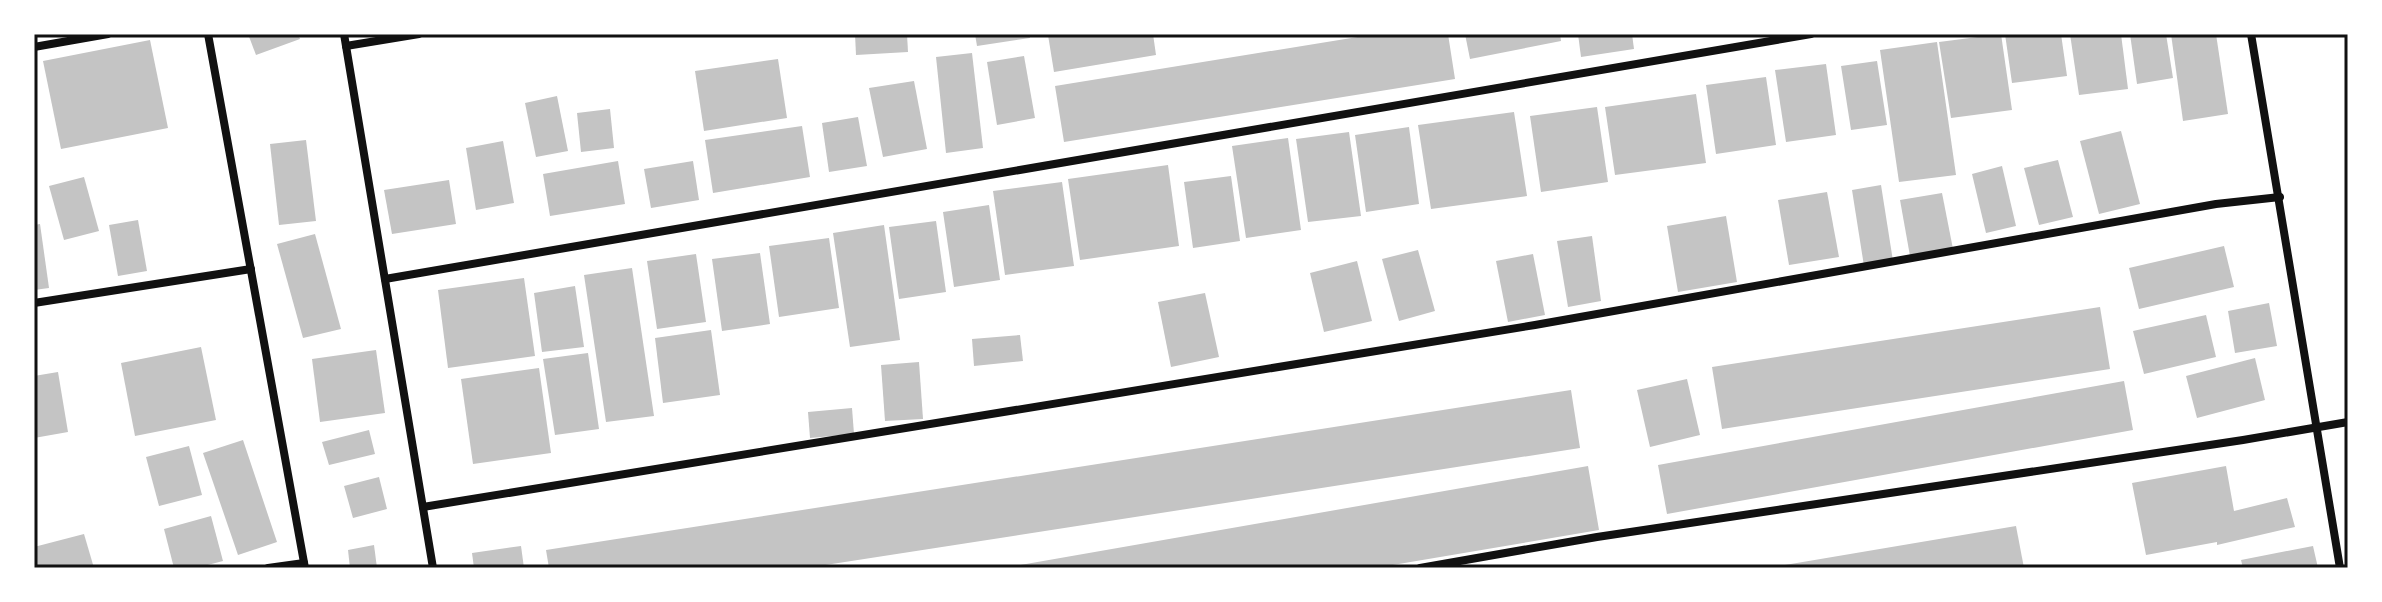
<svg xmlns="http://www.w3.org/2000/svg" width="2382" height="602" viewBox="0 0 2382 602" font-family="'PT Sans',sans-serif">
  <rect width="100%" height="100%" fill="#fff"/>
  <!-- building -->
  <g fill="#c4c4c4">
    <polygon points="248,34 298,34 300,39 256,55"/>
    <polygon points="855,34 907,34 908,52 856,55"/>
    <polygon points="975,34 1029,34 1030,38 977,46"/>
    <polygon points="1153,34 1156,55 1054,72 1048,35"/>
    <polygon points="1376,34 1448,34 1455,79 1064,142 1055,86"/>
    <polygon points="1465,34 1560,34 1561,41 1470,59"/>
    <polygon points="1578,34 1632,34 1634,49 1581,57"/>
    <polygon points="2001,34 2012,110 1951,118 1939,42"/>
    <polygon points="2005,34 2061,34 2067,76 2012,83"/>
    <polygon points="2070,34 2121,34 2128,89 2079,95"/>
    <polygon points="2130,34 2166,34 2173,78 2137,84"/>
    <polygon points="2171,34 2216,34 2228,114 2183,121"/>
    <polygon points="150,40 168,128 61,149 43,61"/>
    <polygon points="1937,42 1956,175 1899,182 1880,50"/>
    <polygon points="972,53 983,148 946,153 936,57"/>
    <polygon points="1024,56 1035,118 997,125 987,62"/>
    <polygon points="778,59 787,118 704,131 695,71"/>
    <polygon points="1877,61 1887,125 1851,130 1841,66"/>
    <polygon points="1826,64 1836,135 1786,142 1775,70"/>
    <polygon points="1766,77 1776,145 1716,154 1706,85"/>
    <polygon points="914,81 927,149 883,157 869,88"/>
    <polygon points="1696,94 1706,163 1615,175 1605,107"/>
    <polygon points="557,96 568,151 536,157 525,103"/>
    <polygon points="1597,107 1608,182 1541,192 1530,116"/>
    <polygon points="610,109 614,148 581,152 577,113"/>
    <polygon points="1514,112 1527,196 1431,209 1418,125"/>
    <polygon points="858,117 867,166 829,172 822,123"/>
    <polygon points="802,126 810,177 713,193 705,140"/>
    <polygon points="1409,127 1419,204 1366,212 1355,135"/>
    <polygon points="2121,131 2140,204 2099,214 2080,141"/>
    <polygon points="1349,132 1361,216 1308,222 1296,139"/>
    <polygon points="1288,138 1301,230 1246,238 1232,146"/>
    <polygon points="306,140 316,221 279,225 270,144"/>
    <polygon points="503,141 514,203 476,210 466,148"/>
    <polygon points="2058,160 2073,217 2039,225 2024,168"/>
    <polygon points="618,161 625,204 550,216 543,174"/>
    <polygon points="693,161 699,200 651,208 644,169"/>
    <polygon points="1168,165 1179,246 1080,260 1068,179"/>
    <polygon points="2002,166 2016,226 1986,233 1972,174"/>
    <polygon points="1231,176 1240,241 1193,248 1184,182"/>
    <polygon points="84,177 99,231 64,240 49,186"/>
    <polygon points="449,180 456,224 392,234 384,190"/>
    <polygon points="1062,182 1074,266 1005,275 993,191"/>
    <polygon points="1881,185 1893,261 1864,266 1852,190"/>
    <polygon points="1827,192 1839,257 1789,265 1778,200"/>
    <polygon points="1942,193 1953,249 1910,256 1900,200"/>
    <polygon points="989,205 1000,280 954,287 943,212"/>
    <polygon points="1726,216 1737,282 1678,292 1667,226"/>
    <polygon points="138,220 147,271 118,276 109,225"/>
    <polygon points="936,221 946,292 899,299 889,227"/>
    <polygon points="40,224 49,288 34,290 34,225"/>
    <polygon points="884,225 900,340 850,347 833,233"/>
    <polygon points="315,234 341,329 303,338 277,244"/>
    <polygon points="1592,236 1601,301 1568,307 1557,241"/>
    <polygon points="829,238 839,308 779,317 769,246"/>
    <polygon points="2224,246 2234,287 2139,309 2129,268"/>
    <polygon points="1418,250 1435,311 1399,321 1382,259"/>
    <polygon points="760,253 770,324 722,331 712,259"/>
    <polygon points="696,254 706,322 657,329 647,261"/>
    <polygon points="1533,254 1545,315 1508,322 1496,261"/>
    <polygon points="1357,261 1372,321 1324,332 1310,273"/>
    <polygon points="632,268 654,416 606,422 584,275"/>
    <polygon points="524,278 535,356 448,368 438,290"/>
    <polygon points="575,286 584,347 542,352 534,293"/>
    <polygon points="1205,293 1219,357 1171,367 1158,302"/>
    <polygon points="2269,303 2277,346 2235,353 2228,311"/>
    <polygon points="2100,307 2110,369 1722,429 1712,367"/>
    <polygon points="2206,315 2216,357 2144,374 2133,331"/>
    <polygon points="711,330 720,395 663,403 655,338"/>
    <polygon points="1020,335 1023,361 974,366 972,339"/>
    <polygon points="201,347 216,420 135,436 121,363"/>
    <polygon points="376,350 385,413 320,422 312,359"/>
    <polygon points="588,353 599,429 555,435 543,359"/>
    <polygon points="2255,358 2265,400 2197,418 2186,376"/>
    <polygon points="919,362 923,419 885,421 881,365"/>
    <polygon points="539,368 551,453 473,464 461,379"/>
    <polygon points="58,372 68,432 34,438 34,376"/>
    <polygon points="1687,379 1700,435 1650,447 1637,390"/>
    <polygon points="2124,381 2133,430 1667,514 1658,465"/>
    <polygon points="1571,390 1580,448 806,568 549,568 546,550"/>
    <polygon points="852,408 854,434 810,438 808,412"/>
    <polygon points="369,430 375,454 329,465 322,442"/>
    <polygon points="243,440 277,542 238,555 203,453"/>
    <polygon points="189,446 202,495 159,506 146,457"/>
    <polygon points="1588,466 1599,530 1375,568 1003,568"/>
    <polygon points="2226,466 2234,511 2287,498 2295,527 2217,545 2217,542 2146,555 2132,483"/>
    <polygon points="379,477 387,509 353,518 344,486"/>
    <polygon points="211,516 223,561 196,568 174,568 164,529"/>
    <polygon points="2016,526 2024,568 1779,568 1779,566"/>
    <polygon points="84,534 94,568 37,568 34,547"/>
    <polygon points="374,545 377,568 350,568 348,550"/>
    <polygon points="521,546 524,568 474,568 472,553"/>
    <polygon points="2313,546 2318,568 2243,568 2241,560"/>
  </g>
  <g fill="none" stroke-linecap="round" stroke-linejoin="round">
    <!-- minor -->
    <g stroke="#111" stroke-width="8">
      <polyline points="208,34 305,568"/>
      <polyline points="344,34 433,568"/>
      <polyline points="2251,34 2340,568"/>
      <polyline points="346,46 419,34"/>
      <polyline points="34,47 108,34"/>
      <polyline points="385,279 1811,34"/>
      <polyline points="34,303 251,269"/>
      <polyline points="423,507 1535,325 2216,204 2280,197"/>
      <polyline points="268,568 304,563"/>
      <polyline points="1420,568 1597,537 2243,440 2348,422"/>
    </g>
  </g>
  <!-- border -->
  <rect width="2382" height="602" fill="none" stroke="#ffffff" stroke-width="72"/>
  <rect x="36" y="36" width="2310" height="530" fill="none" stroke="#111" stroke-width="3"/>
</svg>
